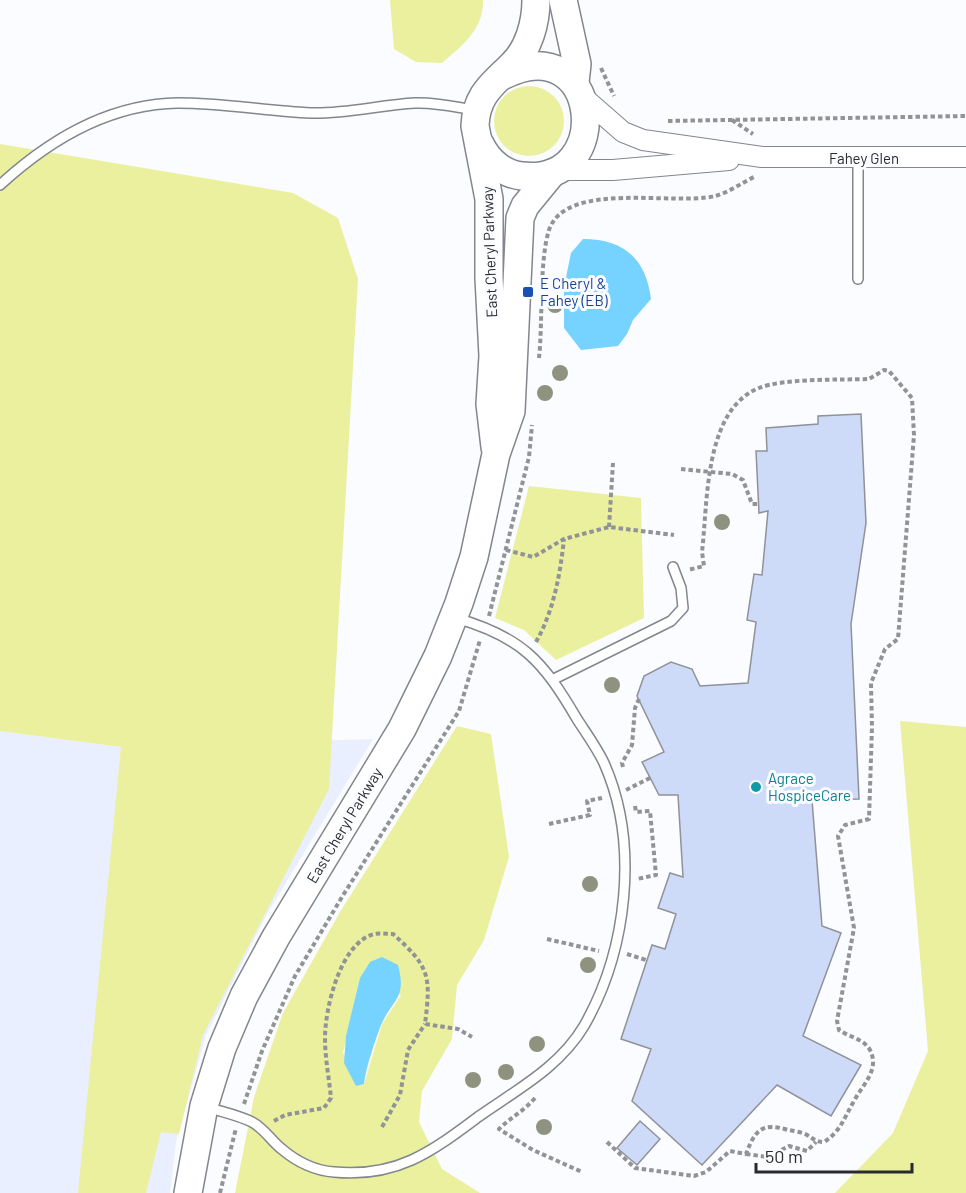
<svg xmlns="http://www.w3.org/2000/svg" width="966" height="1193" viewBox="0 0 966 1193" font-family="Barlow,sans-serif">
  <rect width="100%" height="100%" fill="#fafcff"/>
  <!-- built -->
  <polygon fill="#e9effe" points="0,731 121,747 373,739 267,914 206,1035 176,1142 170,1193 0,1193"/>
  <!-- green -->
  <g fill="#eaf09e" fill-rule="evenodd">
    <path d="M390 0H483C484 29 462 46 442 63L416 62 394 49Z"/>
    <circle cx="529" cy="121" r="35"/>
    <polygon points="0,144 293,193 338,218 358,279 329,789 203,1035 179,1134 161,1132 146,1193 78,1193 121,747 0,731"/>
    <polygon points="529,486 641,498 644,618 556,660 524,630 495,618"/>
    <polygon points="900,721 966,727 966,1193 835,1193 893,1133 928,1051"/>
    <path d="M457 726 491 734 509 857 484 940 457 985 452 1039 422 1091 419 1122 442 1169 480 1193H235L254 1097 283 1013 340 912ZM360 978 401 995 382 1024 364 1084 343 1053Z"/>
  </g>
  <!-- water -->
  <g fill="#76d2fe">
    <path d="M583 239C623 239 646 258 651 299L633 320 627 334 618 346 581 350 564 328V287L571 253Z"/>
    <path d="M382 957 398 965C407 999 393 998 381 1025 375 1041 366 1067 364 1084L356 1086 344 1063 346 1036 360 978 370 962Z"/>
  </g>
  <!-- building -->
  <g fill="#cddaf8" stroke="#8f9299" stroke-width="1.5">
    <polygon points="861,414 866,523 851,624 859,799 812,800 822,926 841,933 803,1036 861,1065 831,1116 777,1085 702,1165 632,1101 651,1049 621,1039 652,945 665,949 676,914 658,908 670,873 683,877 678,795 659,795 642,762 664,752 637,696 644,676 671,662 692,669 700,686 748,683 756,622 747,620 754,574 762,575 768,511 759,513 756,451 767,451 766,428 818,424 818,416"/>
    <polygon points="640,1121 660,1139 637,1165 617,1148"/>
  </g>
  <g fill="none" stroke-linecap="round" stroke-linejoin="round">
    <defs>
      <g id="lane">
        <path d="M0 185C49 140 109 104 178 103 223 103 267 111 311 113 346 114 380 105 415 103 436 102 455 107 474 110"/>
        <polyline points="858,279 858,159"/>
        <polyline points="554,679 671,621 683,608 681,588 673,567"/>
        <path d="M207 1107C222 1112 238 1115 252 1122 265 1129 272 1142 283 1150 297 1162 316 1171 334 1172 397 1178 431 1152 478 1117 516 1090 559 1068 584 1026 627 951 640 844 604 763 597 748 586 733 577 719 543 661 522 637 456 618"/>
      </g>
      <g id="street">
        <polyline points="583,97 623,132 643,140 762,157 966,157"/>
        <polyline points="561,170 613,170 729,160"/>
      </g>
      <g id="secondary">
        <polyline points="563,0 577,64 575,82"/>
        <path d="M480 144C488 161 503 174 522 176 617 187 601 25 502 76"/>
        <path d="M495 447 490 404 493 356 489 278V199L475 126C476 95 492 85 512 65 529 49 536 22 536 0"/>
        <polyline points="188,1193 204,1106 222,1048 244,996 276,937 402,729 438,656 459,603 474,557 496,454 511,411 520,218 525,206 552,173"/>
      </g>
    </defs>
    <!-- lane casing -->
    <use href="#lane" stroke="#83868d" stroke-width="12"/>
    <!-- street casing -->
    <use href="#street" stroke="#83868d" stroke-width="22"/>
    <!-- secondary casing -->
    <use href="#secondary" stroke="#83868d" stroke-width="30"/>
    <!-- path -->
    <g stroke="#919396" stroke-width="4" stroke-dasharray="4.5 3" stroke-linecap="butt">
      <polyline points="601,68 614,96"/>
      <polyline points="732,120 753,134"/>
      <polyline points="668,121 966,116"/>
      <path d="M539 358C543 322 539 262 549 230 566 180 673 206 715 196 728 193 743 182 756 176"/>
      <polyline points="681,469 732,474 743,480 752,504 758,504"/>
      <polyline points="609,527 613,463"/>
      <polyline points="506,550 533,557 564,539 609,527 674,535"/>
      <polyline points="489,616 529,457 532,425"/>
      <path d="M536 642C554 610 560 575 564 539"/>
      <polyline points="623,767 622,763 632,745 635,708 639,699"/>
      <polyline points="626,790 650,778"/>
      <polyline points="635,806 636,812 650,811 656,875 637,879"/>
      <polyline points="549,824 590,815 587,801 602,798"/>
      <polyline points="547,939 599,951"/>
      <polyline points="627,954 646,960"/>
      <path d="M535 1098C524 1111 511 1117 499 1129L533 1150 582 1172"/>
      <polyline points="244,1104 262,1051 295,976 342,897 459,711 480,640"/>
      <path d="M274 1121 285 1115 324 1108 331 1098C329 1078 325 1058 325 1038 325 1009 340 943 374 934 380 933 387 934 393 934 430 967 431 976 425 1024L458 1029 472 1037"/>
      <polyline points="382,1127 400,1095 408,1050 425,1024"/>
      <path d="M607 1142 635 1168 694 1176 706 1172 730 1151 746 1154C755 1130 762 1122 788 1130 794 1131 802 1132 807 1135 814 1139 816 1142 824 1142 841 1131 844 1118 854 1101 863 1084 880 1070 870 1050 864 1039 849 1037 839 1030L837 1021 854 928 838 836 845 825 869 819 872 727 871 683 885 649 898 639 914 435 912 398 889 371 884 370 869 379C841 380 784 378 759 388 704 410 708 501 702 552L704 566 688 570"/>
      <polyline points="746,1154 768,1157 789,1146 807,1151 816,1142"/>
      <polyline points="220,1193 236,1128"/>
    </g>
    <!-- lane -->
    <use href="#lane" stroke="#fff" stroke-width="9"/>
    <!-- street -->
    <use href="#street" stroke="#fff" stroke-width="20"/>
    <!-- secondary -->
    <use href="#secondary" stroke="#fff" stroke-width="27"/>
  </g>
  <!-- trees -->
  <g fill="#909280">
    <circle cx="555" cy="305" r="8"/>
    <circle cx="560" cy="373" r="8"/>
    <circle cx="545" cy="393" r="8"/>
    <circle cx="722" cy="522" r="8"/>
    <circle cx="612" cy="685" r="8"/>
    <circle cx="590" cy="884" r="8"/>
    <circle cx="588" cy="965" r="8"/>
    <circle cx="537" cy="1044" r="8"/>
    <circle cx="506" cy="1072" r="8"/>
    <circle cx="473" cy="1080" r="8"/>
    <circle cx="544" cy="1127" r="8"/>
  </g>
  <!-- markers -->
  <rect fill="#1a4fb4" stroke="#fafcff" stroke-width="2" x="522" y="286" width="12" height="12" rx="3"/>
  <circle fill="#0f9aa8" stroke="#fafcff" stroke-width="2" cx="756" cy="787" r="6"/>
  <g text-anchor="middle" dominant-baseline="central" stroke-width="6" stroke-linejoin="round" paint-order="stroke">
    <!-- street labels -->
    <g font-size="15" fill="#292a2d" stroke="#fafcff">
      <text x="864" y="158">Fahey Glen</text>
      <text transform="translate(489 252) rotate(-92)">East Cheryl Parkway</text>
      <text transform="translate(344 825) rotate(-59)">East Cheryl Parkway</text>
    </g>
    <!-- transit labels -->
    <g font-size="15" fill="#164399" stroke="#fafcff" text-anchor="start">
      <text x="540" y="283">E Cheryl &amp;<tspan x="540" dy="17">Fahey (EB)</tspan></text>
    </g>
    <!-- culture labels -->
    <g font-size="15" fill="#0d838f" stroke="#fafcff" text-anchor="start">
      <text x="768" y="778">Agrace<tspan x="768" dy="17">HospiceCare</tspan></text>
    </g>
  </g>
  <!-- scale -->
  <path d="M756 1163v9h156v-9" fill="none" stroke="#292a2d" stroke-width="3"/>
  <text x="765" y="1163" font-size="18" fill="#292a2d" stroke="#fafcff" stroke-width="4.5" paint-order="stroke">50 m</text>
</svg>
